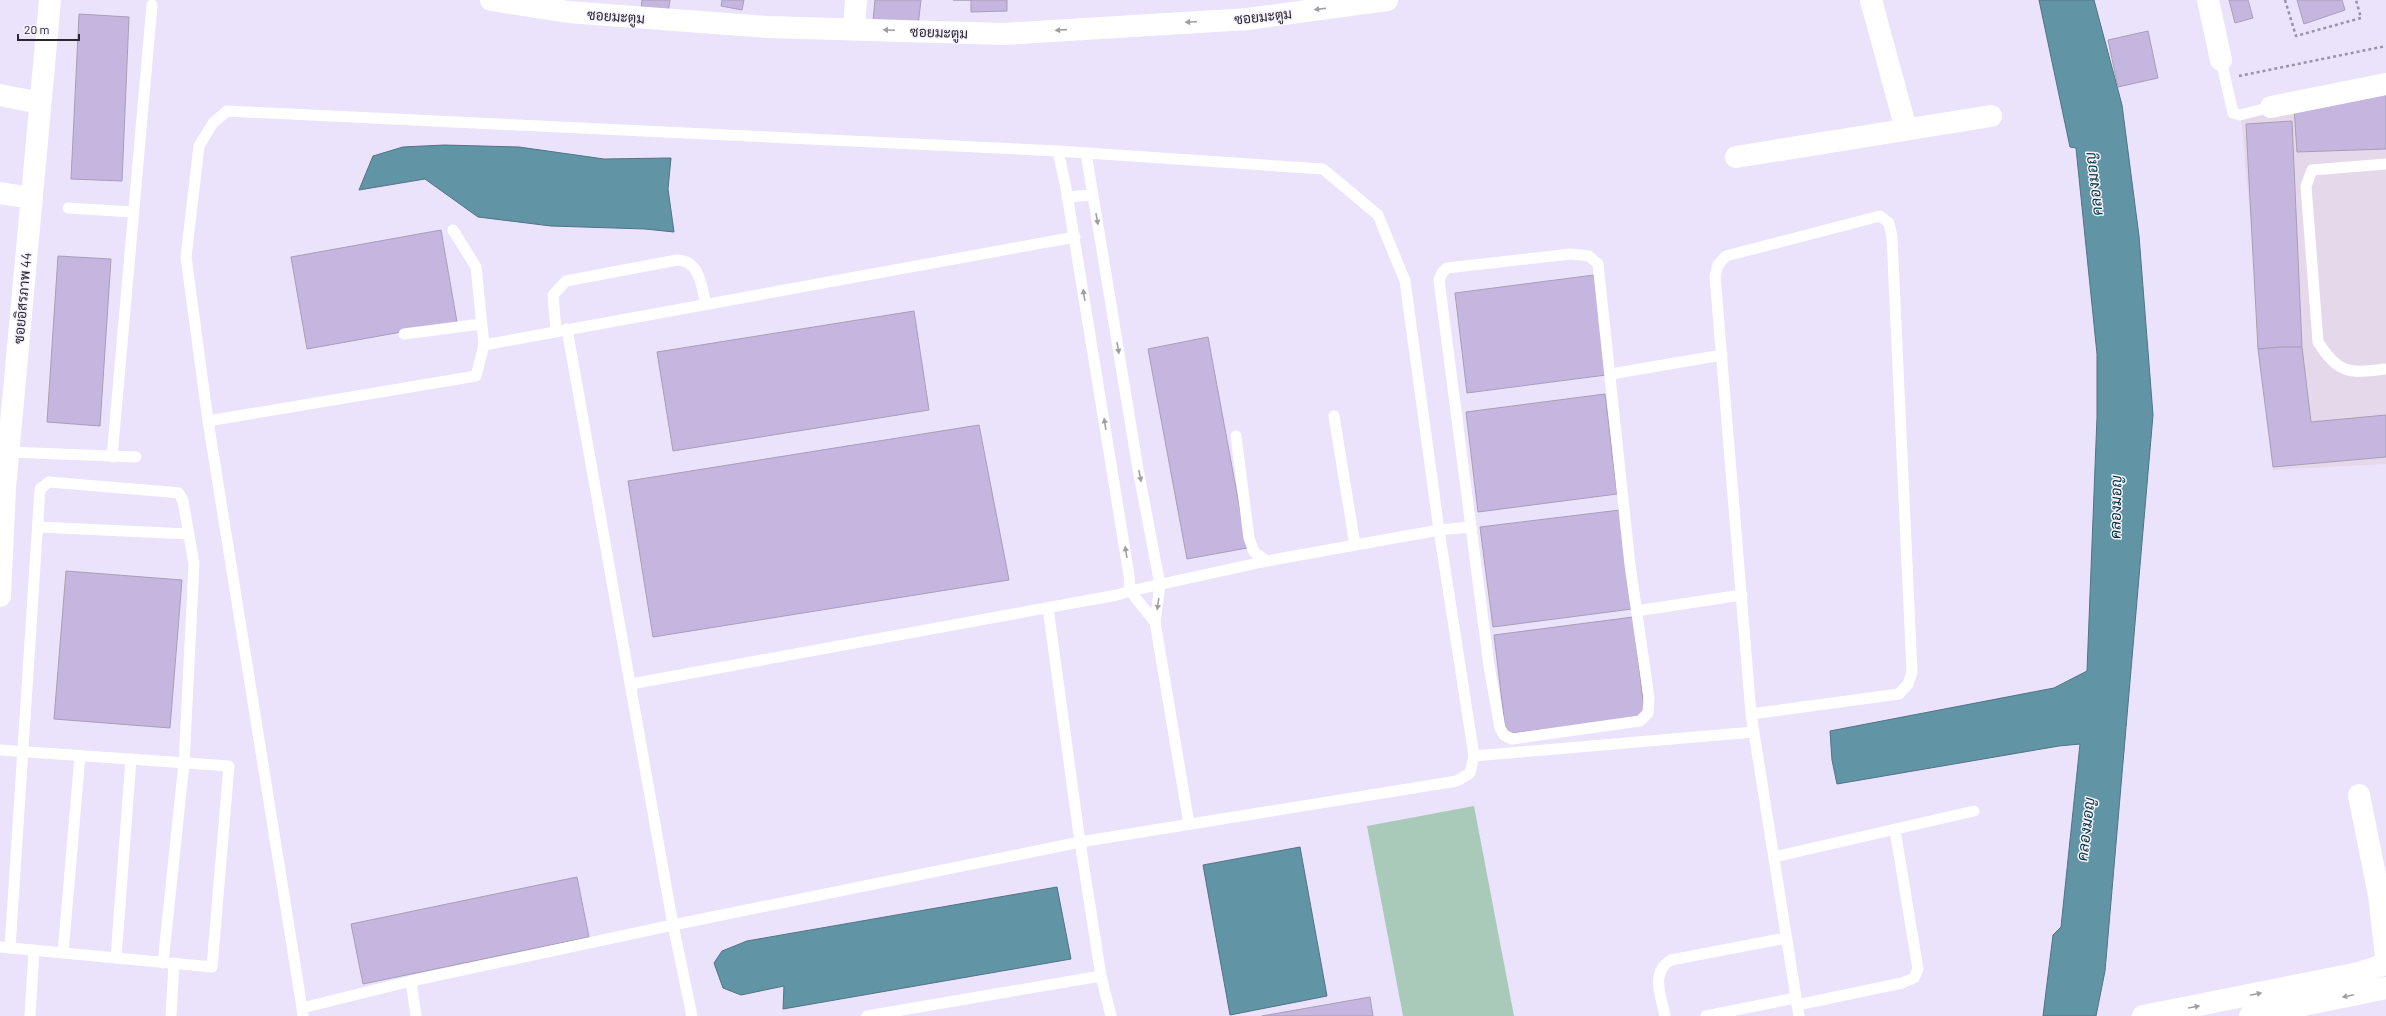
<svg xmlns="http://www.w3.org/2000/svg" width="2386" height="1016" viewBox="0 0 2386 1016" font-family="Barlow,Sarabun,sans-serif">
  <rect width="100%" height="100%" fill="#ebe2fc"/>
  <!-- education -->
  <polygon fill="#e5d8eb" points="2386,85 2386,464 2273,470 2241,117"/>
  <!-- green -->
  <polygon fill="#aacab9" points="1474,806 1514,1016 1403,1016 1367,826"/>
  <!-- water -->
  <g fill="#6195a6" stroke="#507483">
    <polygon points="2039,0 2094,0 2122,105 2139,236 2153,415 2105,971 2096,1016 2043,1016 2053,935 2061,927 2080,744 2059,746 1837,784 1832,760 1830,731 2054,688 2087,671 2097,417 2097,354 2076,148 2070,147"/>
    <polygon points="444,145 519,147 604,159 671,158 668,189 674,232 645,229 551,226 478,217 425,179 359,190 373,156 403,147"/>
    <polygon points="1300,847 1327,996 1230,1015 1203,865"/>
    <polygon points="1057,887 1071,959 783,1009 784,986 741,995 723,988 714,963 722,951 747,941"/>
  </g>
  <!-- building -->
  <g fill="#c5b6df" stroke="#a79eb6">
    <polygon points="642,0 670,0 668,14 641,10"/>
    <polygon points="722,0 744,0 742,10 721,6"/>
    <polygon points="875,0 921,0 918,26 873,21"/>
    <polygon points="953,0 1007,0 1007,11 971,12 971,0"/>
    <polygon points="2229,0 2248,0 2253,18 2235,23"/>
    <polygon points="2297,0 2342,0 2345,10 2304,24"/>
    <polygon points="79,14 129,17 122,181 71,179"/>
    <polygon points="2148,31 2158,78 2118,87 2108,40"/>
    <polygon points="2386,89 2386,149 2297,152 2294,108"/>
    <polygon points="2292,121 2302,347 2258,349 2246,124"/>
    <polygon points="441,230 457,322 307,349 291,257"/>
    <polygon points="58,256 111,259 100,426 47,422"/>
    <polygon points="1594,275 1606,375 1467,393 1455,293"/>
    <polygon points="914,311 929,410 673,451 657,352"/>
    <polygon points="1208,337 1247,548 1187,559 1148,349"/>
    <polygon points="2279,347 2302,347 2311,422 2386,415 2386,457 2273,467 2258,349"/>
    <polygon points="1605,394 1617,494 1478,512 1466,412"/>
    <polygon points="979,425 1009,580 653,637 628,481"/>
    <polygon points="1620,510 1632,609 1493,627 1480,527"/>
    <polygon points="66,571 182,580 170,728 54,719"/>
    <polygon points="1633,617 1645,717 1506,734 1494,635"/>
    <polygon points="577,877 589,937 363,984 351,924"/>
    <polygon points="1370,997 1373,1016 1262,1016"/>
  </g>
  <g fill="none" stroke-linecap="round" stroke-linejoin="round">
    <!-- path -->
    <g stroke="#9993a6" stroke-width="2.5" stroke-dasharray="3 3" stroke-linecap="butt">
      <polyline points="2285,0 2296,36 2361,18 2356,0"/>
      <polyline points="2239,76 2386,46"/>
    </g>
    <!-- service -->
    <g stroke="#fff" stroke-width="11">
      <polyline points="2221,60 2233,113 2240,115 2271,107"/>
      <polyline points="1058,151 1066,188 1129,575 1130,591 1155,622"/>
      <polyline points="1086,153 1138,469 1160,585 1155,622 1189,824"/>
      <polyline points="1067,197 1092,195"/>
      <polyline points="68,208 133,212"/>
      <polyline points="453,230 476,267 484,345 1075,237"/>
      <polygon points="1571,254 1589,256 1598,264 1630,565 1649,698 1648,713 1640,721 1512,739 1504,735 1500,728 1489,666 1439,280 1442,273 1447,268"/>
      <polyline points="567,329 673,925 692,1016"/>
      <path d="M556 331 553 295 566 281 677 260C700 261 701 285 706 304"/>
      <polyline points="404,334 481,324"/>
      <path d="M2384 369C2348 374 2338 373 2318 342L2306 186 2312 170 2386 164"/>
      <polyline points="1611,374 1722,355"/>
      <polyline points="1334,416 1355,545"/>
      <polyline points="208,421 476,376 484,345"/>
      <polyline points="1236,436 1249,538 1254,552 1267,561 1439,530 1471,527"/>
      <polyline points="8,452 136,457"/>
      <polyline points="112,457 152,5"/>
      <polyline points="38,527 189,534"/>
      <polyline points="1048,608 1080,842 1101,976 1111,1016"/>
      <polyline points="1636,611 1742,595"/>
      <polyline points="631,684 1117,595 1130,591 1267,561"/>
      <polyline points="1751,714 1899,694 1908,684 1912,672 1892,237 1889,223 1880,216 1726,256 1718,265 1715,276 1751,714 1799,1016"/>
      <polyline points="0,750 229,766 212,967 0,947"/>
      <polyline points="1474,756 1754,732"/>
      <polyline points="1774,857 1974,811"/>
      <polyline points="10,948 40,489 49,482 169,492 179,493 183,501 194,564 184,763 163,963"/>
      <polyline points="63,953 80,756"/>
      <polyline points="116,958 131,759"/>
      <polyline points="411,981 416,1016"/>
      <polyline points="1797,1005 1902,983 1914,978 1918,969 1895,830"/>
      <polyline points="302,1008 411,981 673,925 1080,842 1457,781 1470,773 1474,756 1439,530 1405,281 1378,215 1323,169 1058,151 227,111 213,123 199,146 186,257 208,421 302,1008 303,1016"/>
      <polyline points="30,1016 34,950"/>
      <polyline points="171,1016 174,964"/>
      <polyline points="867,1016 1101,976"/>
      <path d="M1665 1016C1661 996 1650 972 1671 960L1786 938"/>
      <polyline points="1706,1016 1795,998"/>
    </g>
    <!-- minor -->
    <g stroke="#fff" stroke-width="22">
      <polyline points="491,0 568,12 768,27 1004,34 1248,19 1387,0"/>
      <polyline points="1871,0 1906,129"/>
      <polyline points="2208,0 2221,60"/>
      <polyline points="854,29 856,0"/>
      <polyline points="0,95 40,103"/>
      <polyline points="2271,107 2386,84"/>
      <polyline points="1736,157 1991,116"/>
      <polyline points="0,193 32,198"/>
      <polyline points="2359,795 2379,895 2386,957"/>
    </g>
    <!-- tertiary -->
    <polyline stroke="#fff" stroke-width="22" points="0,596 5,488 50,0"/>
    <!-- secondary -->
    <g stroke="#fff" stroke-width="22">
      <polyline points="2143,1016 2359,973 2386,964"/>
      <polyline points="2250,1016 2386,988"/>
    </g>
  </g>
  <!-- one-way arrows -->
  <defs><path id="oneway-solid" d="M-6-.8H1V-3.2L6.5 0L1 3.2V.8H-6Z"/></defs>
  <g fill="#9f9ea2">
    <use href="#oneway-solid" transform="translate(1320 9) rotate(173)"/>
    <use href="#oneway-solid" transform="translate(1191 22) rotate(177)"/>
    <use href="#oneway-solid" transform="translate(889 30) rotate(-178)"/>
    <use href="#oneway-solid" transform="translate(1061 30) rotate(176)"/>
    <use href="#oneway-solid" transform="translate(1097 219) rotate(80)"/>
    <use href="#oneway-solid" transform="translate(1084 295) rotate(-99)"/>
    <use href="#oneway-solid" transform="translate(1118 348) rotate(80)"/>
    <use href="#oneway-solid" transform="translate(1105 424) rotate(-99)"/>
    <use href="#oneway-solid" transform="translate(1140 476) rotate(79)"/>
    <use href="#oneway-solid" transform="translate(1126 552) rotate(-99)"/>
    <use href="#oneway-solid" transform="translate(1158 604) rotate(98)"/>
    <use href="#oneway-solid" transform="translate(2256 994) rotate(-12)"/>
    <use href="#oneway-solid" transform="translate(2348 996) rotate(168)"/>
    <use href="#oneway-solid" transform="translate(2194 1007) rotate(-10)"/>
  </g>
  <g text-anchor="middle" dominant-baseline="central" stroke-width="3" stroke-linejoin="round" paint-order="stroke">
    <!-- street labels -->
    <g font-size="14" fill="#2a2730" stroke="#f6f2fd">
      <text transform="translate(616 16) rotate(4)">ซอยมะตูม</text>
      <text transform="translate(1263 16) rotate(-6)">ซอยมะตูม</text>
      <text transform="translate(939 32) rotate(2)">ซอยมะตูม</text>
      <text transform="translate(22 298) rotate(-85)">ซอยอิสรภาพ 44</text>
    </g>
    <!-- water labels -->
    <g font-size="15" font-style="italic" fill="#00323e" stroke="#f6f2fd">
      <text transform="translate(2093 184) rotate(-97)">คลองมอญ</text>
      <text transform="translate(2115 507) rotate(-89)">คลองมอญ</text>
      <text transform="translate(2085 829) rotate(-83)">คลองมอญ</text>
    </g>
  </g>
  <!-- scale -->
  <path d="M18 34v6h61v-6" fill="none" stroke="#2a2730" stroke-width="2"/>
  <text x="24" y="34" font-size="12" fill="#2a2730" stroke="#f6f2fd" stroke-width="3" paint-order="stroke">20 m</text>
</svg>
